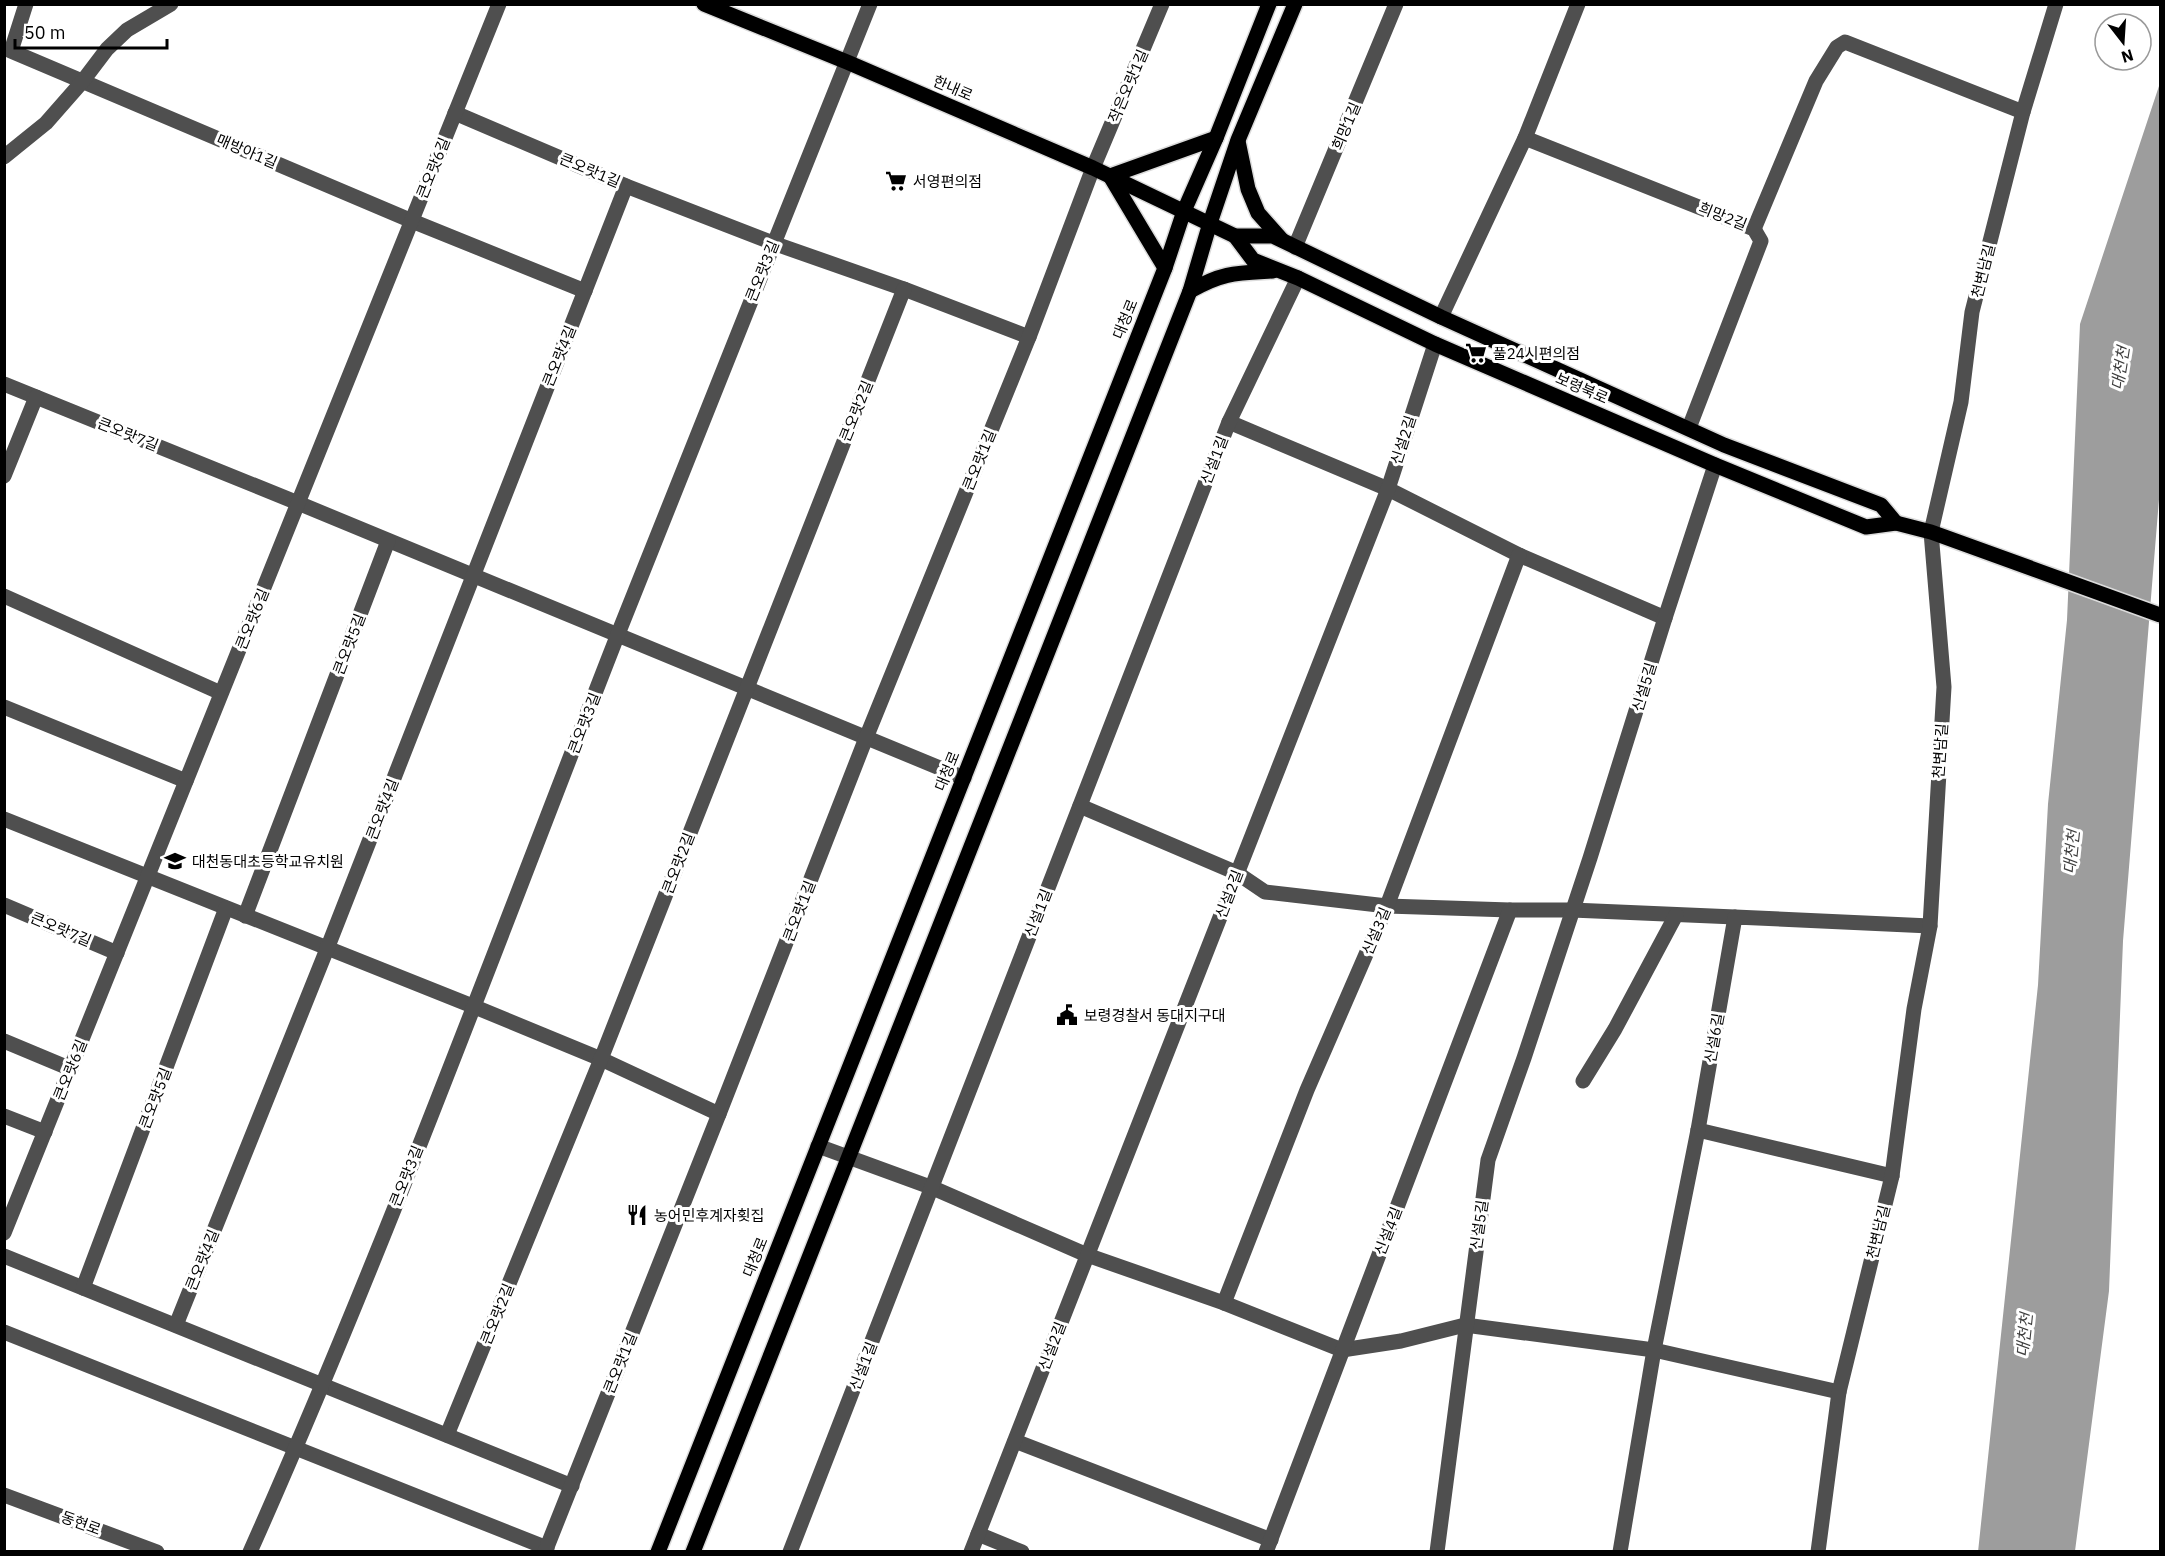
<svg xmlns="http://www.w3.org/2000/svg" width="2165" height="1556" viewBox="0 0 2165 1556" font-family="'IBM Plex Sans','Noto Sans KR',sans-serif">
  <rect width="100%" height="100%" fill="#fff"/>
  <!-- water -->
  <polygon fill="#9d9d9d" points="2160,83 2160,487 2123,941 2109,1291 2075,1551 1978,1552 2038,985 2048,804 2067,620 2080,324"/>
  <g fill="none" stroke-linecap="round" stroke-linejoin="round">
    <defs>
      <g id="major">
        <polyline points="704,4 847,62 1093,168 1235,236 1273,236 1441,317 1724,445 1881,505 1896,523"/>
        <polyline points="1238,141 1248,189 1258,213 1282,240"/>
        <polyline points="1235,236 1253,260 1298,278 1435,344 1715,465 1866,527 1896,523 1931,532 2160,615"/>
        <polyline points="1165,268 1110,176 1216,138"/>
        <path d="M1190 291C1223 272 1237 273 1273 271"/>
        <polyline points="658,1552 1165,268 1184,211 1216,138 1269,4"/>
        <polyline points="693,1552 1190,291 1210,223 1238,140 1295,4"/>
      </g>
    </defs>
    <!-- major casing -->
    <use href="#major" stroke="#dbdbdb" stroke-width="18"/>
    <!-- minor -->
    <g stroke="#4f4f4f" stroke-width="15">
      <polyline points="26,4 11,51 412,221 585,291"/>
      <polyline points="455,113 626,186 773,243 904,289 1029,337"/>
      <polyline points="1525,138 1754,229 1761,241 1689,428"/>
      <polyline points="4,157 46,123 82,82 107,49 127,30 171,4"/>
      <polyline points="1754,229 1816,81 1837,47 1845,42 2023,112"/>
      <polyline points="1295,247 1396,4"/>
      <polyline points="1441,317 1525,138 1578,4"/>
      <polyline points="4,384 298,503 964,778"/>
      <polyline points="1229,422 1388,489 1519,555 1665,618"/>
      <polyline points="4,476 36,397"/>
      <polyline points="4,596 221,693"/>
      <polyline points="4,707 186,781"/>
      <polyline points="1080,806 1237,873 1265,892 1387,906 1510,910 1572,910 1735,917"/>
      <polyline points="4,819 475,1007 601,1059 719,1114"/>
      <polyline points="4,905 117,953"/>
      <polyline points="245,916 388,541"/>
      <polyline points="4,1041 71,1069"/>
      <polyline points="1583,1081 1615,1029 1676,915"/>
      <polyline points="4,1116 45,1132"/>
      <polyline points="1698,1130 1892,1176"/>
      <polyline points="818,1146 933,1188 1087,1255 1224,1303 1342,1350 1401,1341 1465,1325 1654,1350 1839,1392"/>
      <polyline points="4,1233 499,4"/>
      <polyline points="4,1256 572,1486"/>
      <polyline points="83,1288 226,908"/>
      <polyline points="1224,1303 1307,1090 1387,906 1519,555"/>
      <polyline points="176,1325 327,949 626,186"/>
      <polyline points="4,1332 547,1548"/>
      <polyline points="447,1435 601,1059 904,289"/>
      <polyline points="1015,1441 1271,1540"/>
      <polyline points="4,1495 157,1552"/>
      <polyline points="978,1534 1022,1552"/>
      <path d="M250 1552C384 1251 498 941 618 634 701 424 786 214 870 4"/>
      <polyline points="545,1552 719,1114 866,738 1029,337 1093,168 1162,4"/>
      <polyline points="790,1552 1229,422 1298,278"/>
      <polyline points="971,1552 1388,489 1435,344"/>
      <polyline points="1266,1552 1510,910"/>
      <polyline points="1437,1552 1488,1160 1524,1058 1590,858 1665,618 1715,465"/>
      <polyline points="1620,1552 1654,1350 1698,1130 1735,917 1930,926"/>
      <polyline points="1818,1552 1839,1392 1892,1176 1914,1009 1930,926 1944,687 1931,532 1961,402 1972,312 2023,112 2056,4"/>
    </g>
    <!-- major -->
    <use href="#major" stroke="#000" stroke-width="15"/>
  </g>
  <!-- icons -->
  <defs>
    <symbol id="supermarket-bare" viewBox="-9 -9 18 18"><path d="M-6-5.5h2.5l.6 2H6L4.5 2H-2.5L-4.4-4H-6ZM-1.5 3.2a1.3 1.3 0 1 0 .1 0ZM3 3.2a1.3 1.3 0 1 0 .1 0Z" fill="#000" stroke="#fff" stroke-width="2.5" paint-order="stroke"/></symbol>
    <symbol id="school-bare" viewBox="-9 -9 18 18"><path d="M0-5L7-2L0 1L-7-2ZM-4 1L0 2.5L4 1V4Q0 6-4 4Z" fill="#000" stroke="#fff" stroke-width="2.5" paint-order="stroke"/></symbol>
    <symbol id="civic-bare" viewBox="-9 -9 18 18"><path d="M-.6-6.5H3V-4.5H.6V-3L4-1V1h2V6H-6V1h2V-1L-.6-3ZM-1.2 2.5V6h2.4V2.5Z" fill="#000" stroke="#fff" stroke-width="2.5" paint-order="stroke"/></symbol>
    <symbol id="restaurant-bare" viewBox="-9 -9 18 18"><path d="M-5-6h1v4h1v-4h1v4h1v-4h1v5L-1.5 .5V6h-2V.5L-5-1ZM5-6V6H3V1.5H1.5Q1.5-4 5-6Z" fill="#000" stroke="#fff" stroke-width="2.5" paint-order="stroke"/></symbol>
  </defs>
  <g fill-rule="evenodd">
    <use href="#supermarket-bare" x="881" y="166" width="30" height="30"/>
    <use href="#supermarket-bare" x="1461" y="338" width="30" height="30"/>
    <use href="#school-bare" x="160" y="846" width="30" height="30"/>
    <use href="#civic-bare" x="1052" y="1000" width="30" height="30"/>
    <use href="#restaurant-bare" x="622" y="1200" width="30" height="30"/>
  </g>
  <g text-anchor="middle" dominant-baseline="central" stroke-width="6" stroke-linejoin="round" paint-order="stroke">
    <!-- street labels -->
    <g font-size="15" fill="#000" stroke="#fff">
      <text transform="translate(1128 86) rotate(-67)">작은오랏1길</text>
      <text transform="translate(953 88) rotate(23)">한내로</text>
      <text transform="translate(1346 126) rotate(-67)">희망1길</text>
      <text transform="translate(247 151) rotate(23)">매방아1길</text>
      <text transform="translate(433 168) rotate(-68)">큰오랏6길</text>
      <text transform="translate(590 170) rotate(23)">큰오랏1길</text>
      <text transform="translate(1723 216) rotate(22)">희망2길</text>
      <text transform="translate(762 271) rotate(-68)">큰오랏3길</text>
      <text transform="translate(1983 271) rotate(-76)">천변남길</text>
      <text transform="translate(1125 319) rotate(-68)">대청로</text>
      <text transform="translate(559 356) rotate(-68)">큰오랏4길</text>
      <text transform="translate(1582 388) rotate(23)">보령북로</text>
      <text transform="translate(856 411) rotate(-68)">큰오랏2길</text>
      <text transform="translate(128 434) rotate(22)">큰오랏7길</text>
      <text transform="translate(1403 440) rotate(-72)">신설2길</text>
      <text transform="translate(979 460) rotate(-68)">큰오랏1길</text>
      <text transform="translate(1214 460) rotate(-69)">신설1길</text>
      <text transform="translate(252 619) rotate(-68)">큰오랏6길</text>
      <text transform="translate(349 644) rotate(-69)">큰오랏5길</text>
      <text transform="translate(1644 687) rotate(-73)">신설5길</text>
      <text transform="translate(584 723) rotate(-69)">큰오랏3길</text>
      <text transform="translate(1940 751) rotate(-86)">천변남길</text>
      <text transform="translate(947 771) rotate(-68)">대청로</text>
      <text transform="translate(382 809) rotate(-69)">큰오랏4길</text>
      <text transform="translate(678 863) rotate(-69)">큰오랏2길</text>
      <text transform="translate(1229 894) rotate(-69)">신설2길</text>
      <text transform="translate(799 911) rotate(-69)">큰오랏1길</text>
      <text transform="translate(1038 913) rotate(-69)">신설1길</text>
      <text transform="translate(61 929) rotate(23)">큰오랏7길</text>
      <text transform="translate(1376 931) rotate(-67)">신설3길</text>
      <text transform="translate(1714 1038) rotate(-80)">신설6길</text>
      <text transform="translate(70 1070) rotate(-68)">큰오랏6길</text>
      <text transform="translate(155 1098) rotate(-69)">큰오랏5길</text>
      <text transform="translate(406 1176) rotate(-68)">큰오랏3길</text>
      <text transform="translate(1479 1225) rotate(-82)">신설5길</text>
      <text transform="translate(1388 1231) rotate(-69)">신설4길</text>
      <text transform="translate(1878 1232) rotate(-76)">천변남길</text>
      <text transform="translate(755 1257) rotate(-68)">대청로</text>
      <text transform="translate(202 1260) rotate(-68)">큰오랏4길</text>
      <text transform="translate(497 1314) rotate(-68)">큰오랏2길</text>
      <text transform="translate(1052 1346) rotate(-69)">신설2길</text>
      <text transform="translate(620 1363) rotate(-68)">큰오랏1길</text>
      <text transform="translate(863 1366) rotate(-69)">신설1길</text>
      <text transform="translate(81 1523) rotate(20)">동현로</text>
    </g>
    <!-- poi labels -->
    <g font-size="15" fill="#000" stroke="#fff" text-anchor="start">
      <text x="913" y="181">서영편의점</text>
      <text x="1493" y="353">풀24시편의점</text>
      <text x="192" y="861">대천동대초등학교유치원</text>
      <text x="1084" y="1015">보령경찰서 동대지구대</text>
      <text x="654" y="1215">농어민후계자횟집</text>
    </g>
    <!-- water labels -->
    <g font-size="16" font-style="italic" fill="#3e3e3e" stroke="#fff">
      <text transform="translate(2120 368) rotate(-81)">대천천</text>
      <text transform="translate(2071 852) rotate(-84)">대천천</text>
      <text transform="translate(2024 1335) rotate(-84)">대천천</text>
    </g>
  </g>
  <!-- border -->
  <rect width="2165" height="1556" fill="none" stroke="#000000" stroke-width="12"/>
  <!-- north arrow -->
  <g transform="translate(2123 42) rotate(163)"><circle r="28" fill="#ffffff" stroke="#999999" stroke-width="1.5"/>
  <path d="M0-4.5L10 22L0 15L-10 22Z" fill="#000000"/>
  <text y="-9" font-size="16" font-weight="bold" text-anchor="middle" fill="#000000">N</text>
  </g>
  <!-- scale -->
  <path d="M15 39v9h152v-9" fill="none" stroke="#000000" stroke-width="3"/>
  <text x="24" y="39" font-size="18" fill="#000000" stroke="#ffffff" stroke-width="4.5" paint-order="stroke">50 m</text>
</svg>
